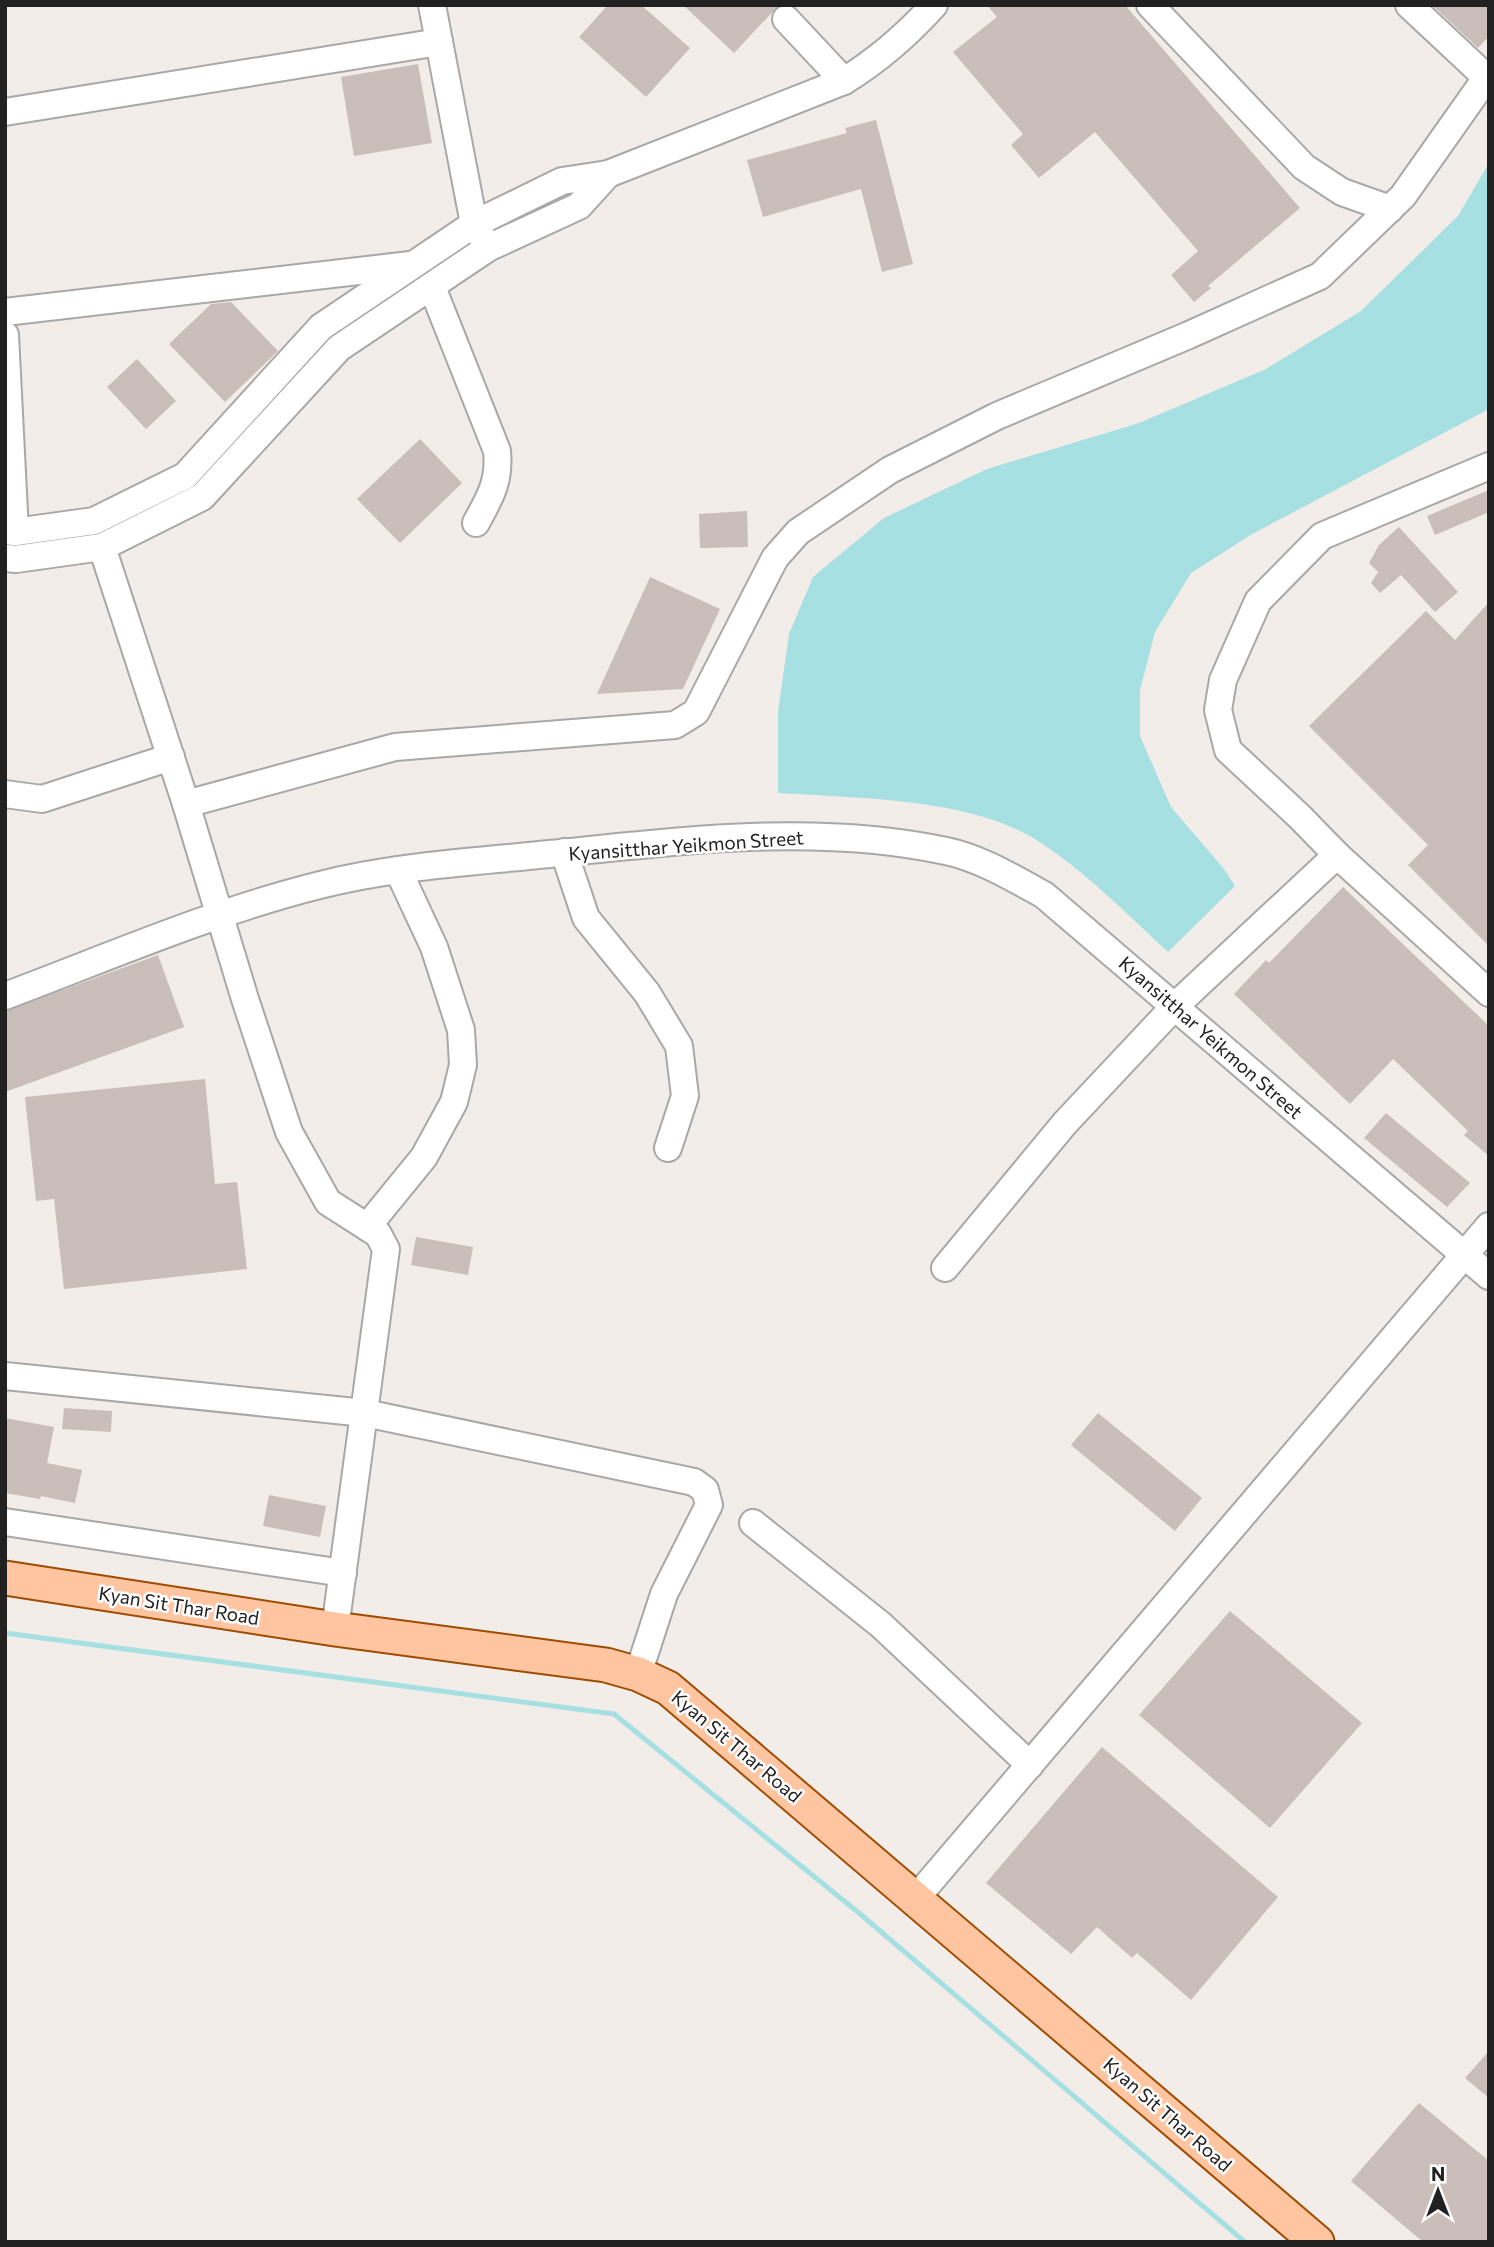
<svg xmlns="http://www.w3.org/2000/svg" width="1494" height="2247" viewBox="0 0 1494 2247" font-family="Commissioner,sans-serif">
  <rect width="100%" height="100%" fill="#f2ede8"/>
  <!-- water -->
  <path fill="#a6e0e2" d="M1489 163V409L1252 534 1191 573 1155 632 1140 690V736L1171 807 1224 869 1235 886 1168 952C1127 914 1086 872 1038 841 972 798 856 798 778 793V712L789 634 813 577 884 518 987 469 1139 423 1266 369 1361 311 1458 216Z"/>
  <g fill="none" stroke-linecap="round" stroke-linejoin="round">
    <!-- stream -->
    <polyline stroke="#a6e0e2" stroke-width="5" points="5,1633 614,1714 859,1913 1245,2242"/>
  </g>
  <!-- building -->
  <g fill="#cabeba">
    <polygon points="608,5 641,5 690,48 646,97 579,37"/>
    <polygon points="683,5 779,5 734,53"/>
    <polygon points="987,5 1125,5 1300,208 1208,286 1211,288 1194,302 1171,275 1198,251 1095,132 1039,178 1011,145 1023,134 953,52 997,17"/>
    <polygon points="1432,5 1489,5 1489,36 1478,48"/>
    <polygon points="418,64 432,143 354,156 341,77"/>
    <polygon points="876,120 913,264 882,272 861,189 763,217 747,160 847,133 845,128"/>
    <polygon points="231,302 278,351 225,402 169,344 211,304"/>
    <polygon points="137,359 176,401 146,429 107,387"/>
    <polygon points="420,439 462,483 400,543 357,499"/>
    <polygon points="1489,490 1489,512 1435,535 1427,516"/>
    <polygon points="747,511 748,547 700,548 699,514"/>
    <polygon points="1399,527 1458,592 1435,612 1401,575 1380,593 1371,583 1378,572 1369,563 1379,545"/>
    <polygon points="650,577 720,609 683,689 597,694"/>
    <polygon points="1489,602 1489,946 1408,865 1428,845 1309,726 1426,611 1455,640"/>
    <polygon points="1343,887 1489,1026 1489,1156 1464,1135 1468,1131 1393,1059 1350,1104 1234,994 1266,960 1269,963"/>
    <polygon points="158,955 184,1027 5,1092 5,1011"/>
    <polygon points="205,1079 215,1184 237,1182 247,1269 64,1289 54,1199 36,1201 25,1097"/>
    <polygon points="1386,1113 1470,1183 1447,1207 1364,1138"/>
    <polygon points="416,1237 473,1247 468,1275 411,1265"/>
    <polygon points="64,1408 112,1411 111,1432 62,1429"/>
    <polygon points="1098,1413 1202,1498 1175,1531 1071,1445"/>
    <polygon points="5,1418 54,1427 47,1463 82,1470 75,1503 41,1496 40,1499 5,1493"/>
    <polygon points="269,1495 326,1506 320,1537 263,1526"/>
    <polygon points="1230,1611 1362,1723 1270,1828 1139,1715"/>
    <polygon points="1102,1747 1278,1897 1191,2000 1137,1953 1132,1958 1097,1927 1071,1954 986,1883"/>
    <polygon points="1489,2051 1489,2098 1465,2078"/>
    <polygon points="1419,2103 1489,2161 1489,2242 1423,2242 1351,2181"/>
  </g>
  <g fill="none" stroke-linecap="round" stroke-linejoin="round">
    <defs>
      <g id="minor">
        <polyline points="432,5 474,224 482,237"/>
        <polyline points="1150,5 1304,167 1342,192 1390,209"/>
        <polyline points="1409,5 1486,77"/>
        <polyline points="786,19 844,81"/>
        <polyline points="5,112 439,42"/>
        <path d="M432 287 497 451C500 482 490 497 476 523"/>
        <polyline points="5,312 410,265"/>
        <polyline points="5,335 15,532"/>
        <polyline points="1489,466 1322,536 1258,601 1223,680 1218,710 1228,750 1300,817 1337,855 1489,993"/>
        <path d="M5 531 15 532 94 521 185 476 321 327 474 224 562 181 608 174 844 81C878 60 907 35 934 5"/>
        <polyline points="102,547 186,804 245,999 289,1132 328,1202 378,1234 386,1249 335,1629"/>
        <polyline points="5,558 16,559 102,547 202,497 339,348 488,248 579,206 608,174"/>
        <polyline points="5,794 42,799 171,757"/>
        <polyline points="186,804 395,747 675,725 696,712 775,558 798,532 890,470 997,416 1189,335 1320,276 1403,196 1489,74"/>
        <polyline points="564,852 586,918 647,993 679,1046 685,1096 668,1148"/>
        <path d="M5 996C109 957 212 912 320 885 395 866 473 862 549 854 680 841 815 823 946 851 980 858 1013 878 1044 895L1489 1276"/>
        <polyline points="367,1227 424,1157 454,1102 463,1065 461,1030 434,947 398,870"/>
        <polyline points="945,1268 1065,1123 1175,1006 1337,855"/>
        <polyline points="5,1376 365,1413 694,1482 705,1490 709,1505 664,1594 638,1674"/>
        <polyline points="5,1522 343,1573"/>
        <polyline points="753,1523 881,1625 1030,1765"/>
        <polyline points="916,1898 1489,1226"/>
      </g>
      <polyline id="major" points="5,1578 335,1629 606,1665 638,1674 668,1688 1317,2242"/>
    </defs>
    <!-- minor casing -->
    <use href="#minor" stroke="#a8a8a8" stroke-width="30"/>
    <!-- major casing -->
    <use href="#major" stroke="#9f4c00" stroke-width="37"/>
    <!-- minor -->
    <use href="#minor" stroke="#fff" stroke-width="26"/>
    <!-- major -->
    <use href="#major" stroke="#ffc4a0" stroke-width="33"/>
  </g>
  <g text-anchor="middle" dominant-baseline="central" stroke-width="5" stroke-linejoin="round" paint-order="stroke">
    <!-- street labels -->
    <g font-size="19" fill="#212121" stroke="#fff">
      <text transform="translate(686 845) rotate(-4)">Kyansitthar Yeikmon Street</text>
      <text transform="translate(1211 1037) rotate(41)">Kyansitthar Yeikmon Street</text>
      <text transform="translate(179 1605) rotate(9)">Kyan Sit Thar Road</text>
      <text transform="translate(737 1746) rotate(40)">Kyan Sit Thar Road</text>
      <text transform="translate(1168 2114) rotate(41)">Kyan Sit Thar Road</text>
    </g>
  </g>
  <!-- border -->
  <rect width="1494" height="2247" fill="none" stroke="#212121" stroke-width="14"/>
  <!-- north arrow -->
  <g transform="translate(1438 2191)" stroke="#ffffff" stroke-width="5" paint-order="stroke">
  <path d="M0-5L12 26L0 18L-12 26Z" fill="#212121"/>
  <text y="-10" font-size="19" font-weight="bold" text-anchor="middle" fill="#212121">N</text>
  </g>
</svg>
